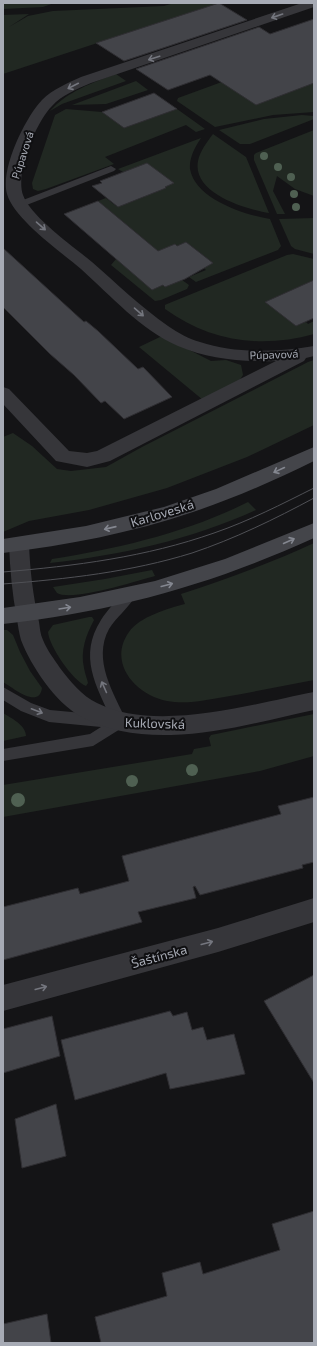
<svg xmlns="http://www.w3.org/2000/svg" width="317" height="1346" viewBox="0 0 317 1346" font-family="'Exo 2',sans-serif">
  <rect width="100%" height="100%" fill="#141416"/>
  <!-- green -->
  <g fill="#212822">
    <polygon points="3,3 54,3 43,7 3,9"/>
    <polygon points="174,3 219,3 3,74 3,15 29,14 9,27 28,16 53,11 164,6"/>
    <polygon points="282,60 314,75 314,112 273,115 215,127 177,101 178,98"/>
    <path d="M116 74 126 81 62 104 50 111C68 91 92 83 116 74Z"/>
    <polygon points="136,81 148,90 106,104 72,105"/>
    <polygon points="66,109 102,112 124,128 177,109 205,129 196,132 186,125 105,157 114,164 46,189 38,191 33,189 32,183 55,115"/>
    <polygon points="302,115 314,116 314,119 250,144 240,144 219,130 264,119"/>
    <polygon points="314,130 314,196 295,189 277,176 273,191 285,214 277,214 254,160 254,155 256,153"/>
    <path d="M213 134 246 157 269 213C245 209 192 193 198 161 200 151 207 142 213 134Z"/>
    <path d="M201 138C195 147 189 158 190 169 195 199 245 215 270 219L281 246 278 250 196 282 189 277 206 270 204 268 213 263 186 242 177 246 175 244 152 290 163 285 165 287 182 280 189 285 187 289 161 300 155 301 111 265 116 259 151 245 98 201 106 198 116 206 126 202 128 203 144 197 149 193 151 194 166 188 123 172 118 169Z"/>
    <polygon points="314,218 314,254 295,249 291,246 279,219"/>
    <path d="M293 254 314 259V280L265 302 296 326 306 322 308 324 314 321V334C261 349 209 341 165 309V305L167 304 287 255Z"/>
    <polygon points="162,336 211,361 226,360 241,365 243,375 239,381 203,400 139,347"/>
    <polygon points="314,360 314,425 247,457 167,488 89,510 29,521 3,532 3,437 13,433 32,446 57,469 71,471 106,467 142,447 308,362"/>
    <path d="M248 502 256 510C190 540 121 555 50 563L52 559C117 549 189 532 248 502Z"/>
    <path d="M314 543V680C286 685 258 691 230 696 210 699 188 705 167 701 136 695 107 663 129 632 139 617 169 608 185 604L181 594C227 579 271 563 314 543Z"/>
    <path d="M152 570 155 576C136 581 72 602 57 593L53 587 105 579Z"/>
    <path d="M89 617H92L94 620C86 635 80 651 84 668 85 674 87 678 88 683L86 686C73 681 49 646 48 632L53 625Z"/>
    <path d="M3 630H7L13 635 20 652 30 671 42 688C39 710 12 687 3 682Z"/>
    <path d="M3 713C11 718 26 725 26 736L3 741Z"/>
    <polygon points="314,714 314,756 260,771 3,817 3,785 192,754 194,749 211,746 209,738 211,735 216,734"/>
  </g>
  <!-- building -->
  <g fill="#434449" stroke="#2f2e32">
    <polygon points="219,3 247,20 124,61 96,43"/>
    <polygon points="314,19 314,83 256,105 210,75 168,90 136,69 259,27 270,34"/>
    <polygon points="154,93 177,109 124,128 102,112"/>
    <polygon points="147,163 174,183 165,187 166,188 118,207 92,186 102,183 100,181"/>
    <polygon points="98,201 158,251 175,244 177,246 186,242 213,263 185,279 165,287 163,285 152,290 64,214"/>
    <polygon points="3,248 84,322 86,321 98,331 138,369 143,367 172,397 124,419 105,401 101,403 74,375 50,354 3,307"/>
    <polygon points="314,280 314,318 296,326 265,302"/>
    <polygon points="314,797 314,862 302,865 303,868 200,895 195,886 193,887 196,898 138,912 142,922 3,960 3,907 78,888 80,894 129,881 122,856 281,814 278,806"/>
    <polygon points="314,975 314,1083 264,1001"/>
    <polygon points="170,1011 173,1016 187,1012 192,1030 203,1027 207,1040 234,1034 245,1074 170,1089 166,1073 75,1100 61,1040"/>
    <polygon points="52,1016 60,1056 3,1073 3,1029"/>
    <polygon points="56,1104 66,1156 22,1168 15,1119"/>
    <polygon points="314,1211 314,1343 101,1343 95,1317 167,1296 162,1273 200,1262 203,1274 280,1250 272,1224"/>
    <polygon points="47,1314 51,1343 3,1343 3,1324"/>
  </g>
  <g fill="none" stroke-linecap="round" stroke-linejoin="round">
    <!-- lane -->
    <g fill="#36363a" fill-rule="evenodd">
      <polygon points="111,166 116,169 114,171 24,206 18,206 16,204 18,202"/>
      <path d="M129 590 134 591 136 595C129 608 116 617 109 629 92 660 114 694 127 722L125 726 93 746 3 761V749L90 734 101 727 49 722 21 711 3 700V687L31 703 50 710 104 715 109 717 112 720C96 686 78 656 101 620 107 610 117 601 124 591Z"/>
    </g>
    <!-- street -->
    <g fill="#36363a" fill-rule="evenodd">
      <path d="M302 3H314V7L91 83C77 89 62 95 52 106 36 122 15 173 23 195 30 216 74 247 92 262 117 284 141 307 168 326 178 333 189 339 200 342 236 354 278 352 314 346V356L306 358 304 361 110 461 87 467 56 461 3 404V387L9 389 69 451 87 453 97 451 276 361C243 362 208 359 178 346 141 330 111 296 81 269 61 252 14 219 7 194 0 169 25 118 42 100 53 89 68 83 81 77Z"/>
      <path d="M19 537 26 539 29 544C30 570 33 596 39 622 40 628 40 634 43 640 47 650 54 659 60 668 70 681 82 696 97 703 156 733 252 704 314 692V710C267 720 219 734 171 735 140 736 106 731 80 716 55 702 31 666 21 640 19 633 18 626 17 619 12 594 10 569 9 544L12 539Z"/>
      <polygon points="314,898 314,922 218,952 3,1011 3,985 218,928"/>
    </g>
    <!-- secondary -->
    <g fill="#44454a" fill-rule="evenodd">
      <path d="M314 447V461C275 480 235 498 193 512 131 533 68 545 3 553V539L86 526 164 507 216 489Z"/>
      <path d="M314 523V538C210 585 116 611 3 624V608L80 597 155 581 225 559Z"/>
    </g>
    <!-- tram -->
    <g stroke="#4f5055" stroke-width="1">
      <path d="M3 572C75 566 146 557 214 533 249 521 282 504 314 488"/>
      <path d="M3 584C67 579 131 572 192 553 234 539 275 519 314 498"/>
    </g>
  </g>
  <!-- trees -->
  <g fill="#4f6052">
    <circle cx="264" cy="156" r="4"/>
    <circle cx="278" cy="167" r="4"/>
    <circle cx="291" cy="177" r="4"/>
    <circle cx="294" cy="194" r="4"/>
    <circle cx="296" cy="207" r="4"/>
    <circle cx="192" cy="770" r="6"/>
    <circle cx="132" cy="781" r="6"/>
    <circle cx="18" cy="800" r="7"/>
  </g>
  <!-- one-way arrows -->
  <defs><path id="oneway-shaft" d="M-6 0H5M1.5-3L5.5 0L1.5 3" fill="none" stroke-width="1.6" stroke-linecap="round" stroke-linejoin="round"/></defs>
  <g stroke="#74767e">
    <use href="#oneway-shaft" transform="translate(277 16) rotate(161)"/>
    <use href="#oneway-shaft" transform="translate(154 58) rotate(162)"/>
    <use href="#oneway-shaft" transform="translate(73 86) rotate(153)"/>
    <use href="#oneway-shaft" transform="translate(41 226) rotate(41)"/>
    <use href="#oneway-shaft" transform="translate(139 312) rotate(41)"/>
    <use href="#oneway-shaft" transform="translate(104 687) rotate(-114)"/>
    <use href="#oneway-shaft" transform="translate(37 711) rotate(21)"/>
    <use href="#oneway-shaft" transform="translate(207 943) rotate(-15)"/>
    <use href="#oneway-shaft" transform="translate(41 988) rotate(-15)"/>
  </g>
  <g stroke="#848790">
    <use href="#oneway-shaft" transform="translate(279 470) rotate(155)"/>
    <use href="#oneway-shaft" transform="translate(110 528) rotate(167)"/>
    <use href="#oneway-shaft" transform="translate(289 541) rotate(-24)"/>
    <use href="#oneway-shaft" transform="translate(167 585) rotate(-15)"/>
    <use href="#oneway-shaft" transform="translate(65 608) rotate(-9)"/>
  </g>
  <g text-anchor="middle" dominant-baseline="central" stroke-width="4" stroke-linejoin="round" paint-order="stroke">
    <!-- far-street labels -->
    <g font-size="11" fill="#a7abb5" stroke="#0f0f11">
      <text transform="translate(22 155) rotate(-72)">Púpavová</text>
      <text transform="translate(274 354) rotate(-2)">Púpavová</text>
    </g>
    <!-- street labels -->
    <g font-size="13" fill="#a7abb5" stroke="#0f0f11">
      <text transform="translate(162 513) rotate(-17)">Karloveská</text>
      <text transform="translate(155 723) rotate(2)">Kuklovská</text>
      <text transform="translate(159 956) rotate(-15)">Šaštínska</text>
    </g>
  </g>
  <!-- border -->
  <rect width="317" height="1346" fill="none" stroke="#a7abb5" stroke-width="8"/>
</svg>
